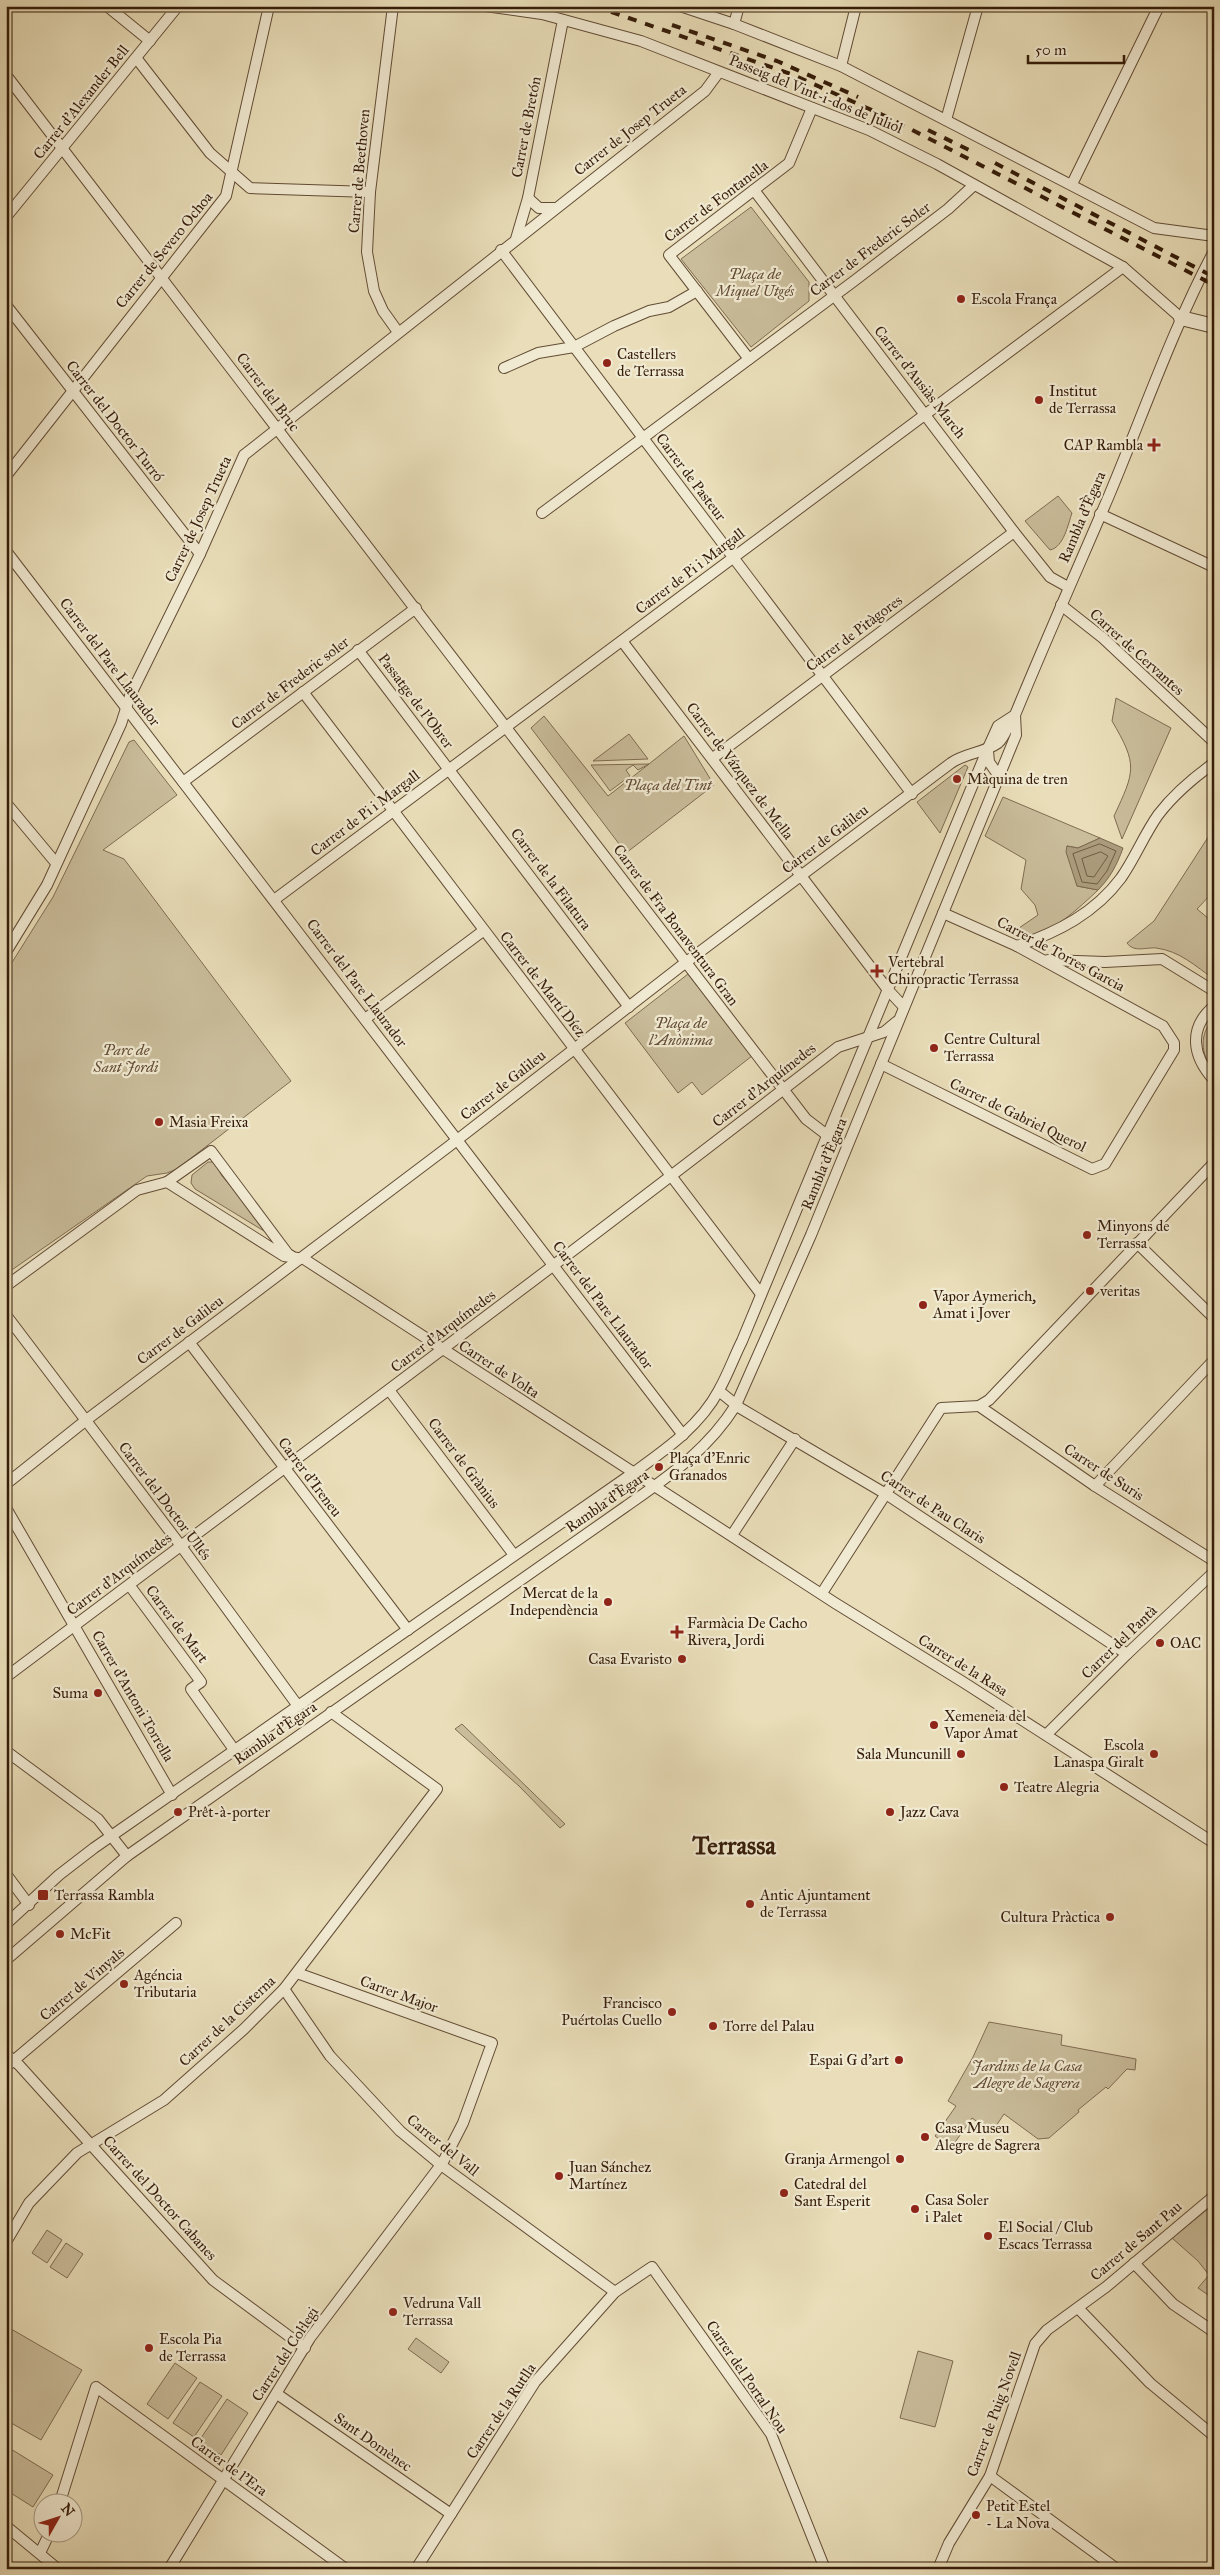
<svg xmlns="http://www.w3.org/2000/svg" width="1220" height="2575" viewBox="0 0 1220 2575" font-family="'IM FELL Great Primer',serif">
  <rect width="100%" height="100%" fill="#e9deb9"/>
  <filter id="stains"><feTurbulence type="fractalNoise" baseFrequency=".004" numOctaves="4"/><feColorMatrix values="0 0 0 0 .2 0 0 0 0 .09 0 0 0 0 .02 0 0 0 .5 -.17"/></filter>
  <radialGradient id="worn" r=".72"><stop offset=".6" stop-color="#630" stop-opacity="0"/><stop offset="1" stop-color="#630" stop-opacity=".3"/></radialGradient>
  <!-- green -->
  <g fill="#cabd9b" stroke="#806c52">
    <polygon points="751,207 809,282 809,301 751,347 681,259"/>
    <path d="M1058 496 1072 513C1068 524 1064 547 1050 550L1025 521Z"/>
    <path d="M1116 698 1171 728 1122 839 1114 816C1135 771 1138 765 1112 721Z"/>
    <polygon points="544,716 608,796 649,764 638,770 633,765 626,770 630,776 610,791 591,765 649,764 684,736 714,785 626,853 531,728"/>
    <polygon points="629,734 648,759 593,761"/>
    <polygon points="134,740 177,795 103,850 124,859 291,1081 177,1169 167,1173 147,1176 6,1274 6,972 53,897 129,742"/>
    <polygon points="965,765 968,767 940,833 917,802"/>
    <path d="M1003 797 1100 838 1078 848 1067 846 1077 886 1098 890C1077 910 1056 929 1029 939L1019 928 1038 915 1035 905 1021 889 1026 860 985 836Z"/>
    <path d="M1214 828V891L1197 909 1214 923V979C1195 966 1180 951 1156 948 1147 947 1134 953 1127 943L1154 921Z"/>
    <polygon points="688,974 752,1056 702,1095 692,1082 678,1093 625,1023"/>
    <path d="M1214 1019V1070C1200 1056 1199 1032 1214 1019Z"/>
    <polygon points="208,1162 214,1162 222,1176 267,1229 264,1231 195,1189 191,1183 192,1175"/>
    <polygon points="462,1724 565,1824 560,1828 519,1786 455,1729"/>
    <polygon points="989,2022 1062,2035 1061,2045 1136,2059 1135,2070 1127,2069 1108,2089 1106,2087 1078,2110 1079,2112 1049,2138 1038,2139 1004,2114 992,2132 972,2118 951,2148 935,2136 956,2106 948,2101 973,2057"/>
    <polygon points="1214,2204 1214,2299 1198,2288 1209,2275 1198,2261 1172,2238"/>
    <polygon points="47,2230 62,2240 47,2263 32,2253"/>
    <polygon points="66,2243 83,2254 67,2278 50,2267"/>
    <polygon points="6,2326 82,2370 41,2440 6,2420"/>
    <polygon points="416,2338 449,2362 441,2373 408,2349"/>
    <polygon points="918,2351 953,2361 935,2427 900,2418"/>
    <polygon points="175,2363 197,2378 168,2419 147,2404"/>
    <polygon points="200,2382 222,2396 194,2437 173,2423"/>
    <polygon points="227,2399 248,2413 221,2455 199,2441"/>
    <polygon points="6,2446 53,2475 33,2507 6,2490"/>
  </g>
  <!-- water -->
  <path fill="#ac9c7d" stroke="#7c694f" d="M1100 838 1123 848C1117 865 1110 878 1098 890L1077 886 1066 852 1067 846 1078 848Z"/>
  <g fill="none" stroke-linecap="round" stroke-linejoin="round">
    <!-- shore -->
    <g stroke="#705c43" stroke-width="1">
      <polygon points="1100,844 1116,851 1107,871 1097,884 1082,882 1073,854"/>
      <polygon points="1101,852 1108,856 1094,877 1087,876 1082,859"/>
    </g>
    <defs>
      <g id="minor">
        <polyline points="107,6 150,41"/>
        <polyline points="393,6 370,192 367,252 374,291 383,311 398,332"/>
        <polyline points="485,6 542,14 641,41 869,130 937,164 1123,267 1181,318"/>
        <polyline points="680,6 734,24 841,66 1154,228 1214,236"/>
        <polyline points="734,24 739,6"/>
        <polyline points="137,59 210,153 250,188 370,192"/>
        <polyline points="841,66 856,6"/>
        <polyline points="6,75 806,1119 827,1135"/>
        <polyline points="946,120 978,6"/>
        <polyline points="1072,184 1159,6"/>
        <polyline points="754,190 1014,532 1050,577 1068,587"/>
        <polyline points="528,198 539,208 554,208"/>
        <polyline points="6,217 178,6"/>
        <polyline points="516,239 528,198 563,20"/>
        <polyline points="501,250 912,794"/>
        <polyline points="6,305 200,554"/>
        <polyline points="749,359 669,255 789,163 812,108"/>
        <polyline points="504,368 538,353 574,347 614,326 649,311 669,307 697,291"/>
        <polyline points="6,476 226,196 269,6"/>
        <polyline points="542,513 854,281 948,209 973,186"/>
        <polyline points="1100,514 1214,567"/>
        <polyline points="6,551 683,1435"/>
        <polyline points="1061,605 1103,638 1214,742"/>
        <polyline points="622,641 888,990 904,1007"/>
        <polyline points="358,650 629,1007"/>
        <polyline points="303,692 761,1294"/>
        <polyline points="988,751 989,762 999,776"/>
        <polyline points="713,758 1014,532"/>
        <polyline points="183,782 416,608"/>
        <polyline points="6,803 56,863"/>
        <polyline points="274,900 1123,267"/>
        <path d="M1017 946C1058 932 1095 913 1121 878 1135 858 1144 835 1158 815 1174 794 1193 778 1214 763"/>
        <polyline points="6,952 47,885 121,724 130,696 200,554 244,455 705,91 719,72"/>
        <polyline points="1048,960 1105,962 1162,959 1214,991"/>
        <path d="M1214 1006C1188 1028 1192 1056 1214 1080"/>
        <polyline points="365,1019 483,931"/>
        <polyline points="881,1064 1092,1169 1105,1164 1174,1050 1174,1043 1163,1026 1017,946 943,913"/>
        <polyline points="1137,1243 1214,1318"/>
        <polyline points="298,1260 288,1254 211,1151 167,1182 284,1256 304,1259 835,1603 963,1682 1214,1843"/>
        <polyline points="6,1286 137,1190 167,1182"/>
        <polyline points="6,1315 181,1546 298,1706"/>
        <polyline points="189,1342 408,1630"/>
        <polyline points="389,1390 514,1555"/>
        <polyline points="719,1391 740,1408 886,1494 1127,1654"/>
        <polyline points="979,1406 1095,1486 1214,1561"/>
        <path d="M6 1484 85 1421 448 1147 685 963 951 763C965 753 984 753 998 743 1005 737 1007 727 1012 719"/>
        <polyline points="1095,1486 1214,1360"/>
        <polyline points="6,1508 172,1795"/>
        <polyline points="732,1535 795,1439"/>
        <polyline points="130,1586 201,1682 191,1689 235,1751"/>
        <polyline points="822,1593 941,1408 979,1406 989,1400 1214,1163"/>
        <path d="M6 1677C284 1468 563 1261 838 1047L884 1032 896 1022"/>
        <polyline points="1046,1735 1127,1654 1214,1572"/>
        <polyline points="6,1751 98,1819 127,1856"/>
        <polyline points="6,1874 29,1905"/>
        <path d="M6 1924 59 1875 94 1848 633 1473C665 1450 700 1426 719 1390 728 1374 734 1357 742 1341L988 748 998 726 1015 715"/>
        <path d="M6 1960 127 1856 625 1507C669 1476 707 1451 736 1405L811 1235 1016 735 1015 715C1045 642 1077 570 1108 498 1143 415 1172 330 1214 251"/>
        <polyline points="284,1989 330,2056 400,2131 441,2165 615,2292"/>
        <polyline points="6,2054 19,2065 213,2280 305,2348"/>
        <polyline points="6,2067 176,1923"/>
        <polyline points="6,2242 29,2203 77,2153 164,2100 244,2029 284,1989 437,1789 331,1712"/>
        <polyline points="1134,2263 1173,2304 1214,2332"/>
        <polyline points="1078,2308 1150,2383 1214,2436"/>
        <polyline points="277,2394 451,2514"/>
        <polyline points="990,2476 1117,2569"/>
        <polyline points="60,2502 96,2387 346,2569"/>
        <polyline points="6,2526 58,2569"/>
        <polyline points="40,2553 50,2532"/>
        <polyline points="169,2569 310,2338 443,2162 463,2123 492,2043 297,1973"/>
        <polyline points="416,2569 535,2382 615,2292 652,2267 771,2434 825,2569"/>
        <polyline points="938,2569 949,2543 990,2476 1035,2344 1047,2330 1106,2287 1214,2196"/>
      </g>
      <polyline id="tertiary" points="1181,318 1214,326"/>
    </defs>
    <!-- minor casing -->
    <use href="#minor" stroke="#624c35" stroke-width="12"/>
    <!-- tertiary casing -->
    <use href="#tertiary" stroke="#624c35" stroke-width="16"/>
    <!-- minor -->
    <use href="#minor" stroke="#f1ead2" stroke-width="10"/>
    <!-- tertiary -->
    <use href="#tertiary" stroke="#f1ead2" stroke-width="14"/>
    <!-- rail -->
    <g stroke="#351c09" stroke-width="4" stroke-dasharray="9 9" stroke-linecap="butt">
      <polyline points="594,6 791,74 885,116 1214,285"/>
      <polyline points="672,25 777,61 858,97"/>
      <polyline points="928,130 971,151"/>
      <polyline points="995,163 1214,277"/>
    </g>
  </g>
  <!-- markers -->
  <g fill="#8f2418" stroke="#f1ead2" stroke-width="2">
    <circle cx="961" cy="299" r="5"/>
    <circle cx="607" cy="363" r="5"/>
    <circle cx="1039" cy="400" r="5"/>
    <path d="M1151.5 437.5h5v5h5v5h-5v5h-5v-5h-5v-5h5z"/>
    <circle cx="957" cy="779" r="5"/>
    <path d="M874.5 963.5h5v5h5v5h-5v5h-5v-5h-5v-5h5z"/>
    <circle cx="934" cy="1048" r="5"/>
    <circle cx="159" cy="1122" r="5"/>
    <circle cx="1087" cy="1235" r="5"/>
    <circle cx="1090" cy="1291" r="5"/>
    <circle cx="923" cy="1305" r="5"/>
    <circle cx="659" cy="1467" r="5"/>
    <circle cx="608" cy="1602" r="5"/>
    <path d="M674.5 1624.5h5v5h5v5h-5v5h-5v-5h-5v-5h5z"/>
    <circle cx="1160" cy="1643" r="5"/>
    <circle cx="682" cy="1659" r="5"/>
    <circle cx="98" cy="1693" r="5"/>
    <circle cx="934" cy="1725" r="5"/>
    <circle cx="961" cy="1754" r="5"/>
    <circle cx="1154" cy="1754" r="5"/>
    <circle cx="1004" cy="1787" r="5"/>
    <circle cx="178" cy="1812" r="5"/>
    <circle cx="890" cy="1812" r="5"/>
    <rect x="37" y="1889" width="12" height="12" rx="2.5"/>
    <circle cx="750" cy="1904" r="5"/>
    <circle cx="1110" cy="1917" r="5"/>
    <circle cx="60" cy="1934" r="5"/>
    <circle cx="124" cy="1984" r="5"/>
    <circle cx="672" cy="2012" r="5"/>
    <circle cx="713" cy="2026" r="5"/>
    <circle cx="899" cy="2060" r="5"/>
    <circle cx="925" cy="2137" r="5"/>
    <circle cx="900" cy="2159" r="5"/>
    <circle cx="559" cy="2176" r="5"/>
    <circle cx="784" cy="2193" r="5"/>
    <circle cx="915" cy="2209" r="5"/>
    <circle cx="988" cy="2236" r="5"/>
    <circle cx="393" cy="2312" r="5"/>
    <circle cx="149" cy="2348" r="5"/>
    <circle cx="976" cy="2515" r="5"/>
  </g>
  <g text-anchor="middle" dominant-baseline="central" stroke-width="4.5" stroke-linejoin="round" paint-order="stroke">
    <!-- street labels -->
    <g font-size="15" fill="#351c09" stroke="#f1ead2">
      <text transform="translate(816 94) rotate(22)">Passeig del Vint-i-dos de Juliol</text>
      <text transform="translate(81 102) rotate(-51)">Carrer d'Alexander Bell</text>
      <text transform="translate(526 127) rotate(-79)">Carrer de Bretón</text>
      <text transform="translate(630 130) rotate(-38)">Carrer de Josep Trueta</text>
      <text transform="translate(359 171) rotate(-85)">Carrer de Beethoven</text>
      <text transform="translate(716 201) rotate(-37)">Carrer de Fontanella</text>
      <text transform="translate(870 249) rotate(-37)">Carrer de Frederic Soler</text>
      <text transform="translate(164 250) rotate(-51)">Carrer de Severo Ochoa</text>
      <text transform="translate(920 382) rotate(52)">Carrer d'Ausiàs March</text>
      <text transform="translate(268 392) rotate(53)">Carrer del Bruc</text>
      <text transform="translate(115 421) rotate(52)">Carrer del Doctor Turró</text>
      <text transform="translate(691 477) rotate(53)">Carrer de Pasteur</text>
      <text transform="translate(1082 517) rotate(-67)">Rambla d'Ègara</text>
      <text transform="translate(198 519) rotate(-65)">Carrer de Josep Trueta</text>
      <text transform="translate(690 571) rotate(-37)">Carrer de Pi i Margall</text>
      <text transform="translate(854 633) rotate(-37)">Carrer de Pitàgores</text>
      <text transform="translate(1137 652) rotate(42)">Carrer de Cervantes</text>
      <text transform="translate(110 662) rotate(53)">Carrer del Pare Llaurador</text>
      <text transform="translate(290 683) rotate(-37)">Carrer de Frederic soler</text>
      <text transform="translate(416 701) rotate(53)">Passatge de l'Obrer</text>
      <text transform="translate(740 771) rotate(53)">Carrer de Vázquez de Mella</text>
      <text transform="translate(365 813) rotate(-37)">Carrer de Pi i Margall</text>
      <text transform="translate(825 839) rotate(-37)">Carrer de Galileu</text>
      <text transform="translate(551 879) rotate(53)">Carrer de la Filatura</text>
      <text transform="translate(676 925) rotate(53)">Carrer de Fra Bonaventura Gran</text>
      <text transform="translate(1061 954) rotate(28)">Carrer de Torres Garcia</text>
      <text transform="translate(357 983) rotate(53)">Carrer del Pare Llaurador</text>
      <text transform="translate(543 984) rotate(52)">Carrer de Martí Díez</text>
      <text transform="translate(503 1085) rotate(-38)">Carrer de Galileu</text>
      <text transform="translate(764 1085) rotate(-38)">Carrer d'Arquímedes</text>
      <text transform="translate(1018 1115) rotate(26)">Carrer de Gabriel Querol</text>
      <text transform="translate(824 1164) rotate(-68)">Rambla d'Ègara</text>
      <text transform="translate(603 1305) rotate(53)">Carrer del Pare Llaurador</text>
      <text transform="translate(180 1330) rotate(-37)">Carrer de Galileu</text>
      <text transform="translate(443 1331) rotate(-37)">Carrer d'Arquímedes</text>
      <text transform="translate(499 1369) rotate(33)">Carrer de Volta</text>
      <text transform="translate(464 1463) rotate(53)">Carrer de Grànius</text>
      <text transform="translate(1104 1472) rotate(33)">Carrer de Suris</text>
      <text transform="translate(310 1477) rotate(53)">Carrer d'Ireneu</text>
      <text transform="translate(165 1501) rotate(53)">Carrer del Doctor Ullés</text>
      <text transform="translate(607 1501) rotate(-35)">Rambla d'Ègara</text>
      <text transform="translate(933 1507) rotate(33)">Carrer de Pau Claris</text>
      <text transform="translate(119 1574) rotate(-37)">Carrer d'Arquímedes</text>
      <text transform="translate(177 1624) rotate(53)">Carrer de Mart</text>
      <text transform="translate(1119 1642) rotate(-44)">Carrer del Pantà</text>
      <text transform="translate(963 1665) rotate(32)">Carrer de la Rasa</text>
      <text transform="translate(133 1696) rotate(60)">Carrer d'Antoni Torrella</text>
      <text transform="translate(275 1733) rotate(-35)">Rambla d'Ègara</text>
      <text transform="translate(82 1984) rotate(-40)">Carrer de Vinyals</text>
      <text transform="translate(399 1994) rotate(20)">Carrer Major</text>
      <text transform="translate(227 2021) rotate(-43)">Carrer de la Cisterna</text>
      <text transform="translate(443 2145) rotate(39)">Carrer del Vall</text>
      <text transform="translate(160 2198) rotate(48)">Carrer del Doctor Cabanes</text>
      <text transform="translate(1136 2241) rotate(-40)">Carrer de Sant Pau</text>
      <text transform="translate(285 2354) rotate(-57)">Carrer del Col·legi</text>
      <text transform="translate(747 2377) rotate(56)">Carrer del Portal Nou</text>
      <text transform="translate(501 2411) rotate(-56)">Carrer de la Rutlla</text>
      <text transform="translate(994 2414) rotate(-70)">Carrer de Puig Novell</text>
      <text transform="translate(373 2442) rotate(35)">Sant Domènec</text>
      <text transform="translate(229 2466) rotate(36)">Carrer de l'Era</text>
    </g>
    <!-- park labels -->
    <g font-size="15" font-style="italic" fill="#624c35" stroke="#f1ead2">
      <text x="755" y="274">Plaça de<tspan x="755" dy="17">Miquel Utgés</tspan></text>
      <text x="668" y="785">Plaça del Tint</text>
      <text x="681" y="1023">Plaça de<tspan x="681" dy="17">l'Anònima</tspan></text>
      <text x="126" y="1050">Parc de<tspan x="126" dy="17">Sant Jordi</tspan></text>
      <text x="1027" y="2066">Jardins de la Casa<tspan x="1027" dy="17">Alegre de Sagrera</tspan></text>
    </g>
    <!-- poi labels -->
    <g font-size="15" fill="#351c09" stroke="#f1ead2" text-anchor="start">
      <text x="971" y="299">Escola França</text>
      <text x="617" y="354">Castellers<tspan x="617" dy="17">de Terrassa</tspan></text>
      <text x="1049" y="391">Institut<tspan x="1049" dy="17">de Terrassa</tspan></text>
      <text x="1143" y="445" text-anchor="end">CAP Rambla</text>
      <text x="967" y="779">Màquina de tren</text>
      <text x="888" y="962">Vertebral<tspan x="888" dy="17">Chiropractic Terrassa</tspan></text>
      <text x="944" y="1039">Centre Cultural<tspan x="944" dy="17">Terrassa</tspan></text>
      <text x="169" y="1122">Masia Freixa</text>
      <text x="1097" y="1226">Minyons de<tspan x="1097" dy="17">Terrassa</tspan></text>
      <text x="1100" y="1291">veritas</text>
      <text x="933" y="1296">Vapor Aymerich,<tspan x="933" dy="17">Amat i Jover</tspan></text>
      <text x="669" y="1458">Plaça d'Enric<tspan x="669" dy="17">Granados</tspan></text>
      <text x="598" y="1593" text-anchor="end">Mercat de la<tspan x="598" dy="17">Independència</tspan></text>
      <text x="687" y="1623">Farmàcia De Cacho<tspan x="687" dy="17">Rivera, Jordi</tspan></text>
      <text x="1170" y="1643">OAC</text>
      <text x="672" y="1659" text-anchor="end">Casa Evaristo</text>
      <text x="88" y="1693" text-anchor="end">Suma</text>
      <text x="944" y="1716">Xemeneia del<tspan x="944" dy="17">Vapor Amat</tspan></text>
      <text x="1144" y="1745" text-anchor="end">Escola<tspan x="1144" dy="17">Lanaspa Giralt</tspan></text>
      <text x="951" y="1754" text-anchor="end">Sala Muncunill</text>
      <text x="1014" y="1787">Teatre Alegria</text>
      <text x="188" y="1812">Prêt-à-porter</text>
      <text x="900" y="1812">Jazz Cava</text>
      <text x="54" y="1895">Terrassa Rambla</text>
      <text x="760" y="1895">Antic Ajuntament<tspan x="760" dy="17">de Terrassa</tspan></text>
      <text x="1100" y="1917" text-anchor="end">Cultura Pràctica</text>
      <text x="70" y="1934">McFit</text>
      <text x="134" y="1975">Agéncia<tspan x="134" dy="17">Tributaria</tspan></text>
      <text x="662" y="2003" text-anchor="end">Francisco<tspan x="662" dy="17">Puértolas Cuello</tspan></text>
      <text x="723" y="2026">Torre del Palau</text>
      <text x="889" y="2060" text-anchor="end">Espai G d'art</text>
      <text x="935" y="2128">Casa Museu<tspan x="935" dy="17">Alegre de Sagrera</tspan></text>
      <text x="890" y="2159" text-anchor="end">Granja Armengol</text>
      <text x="569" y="2167">Juan Sánchez<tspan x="569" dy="17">Martínez</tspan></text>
      <text x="794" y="2184">Catedral del<tspan x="794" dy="17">Sant Esperit</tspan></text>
      <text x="925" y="2200">Casa Soler<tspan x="925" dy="17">i Palet</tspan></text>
      <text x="998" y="2227">El Social / Club<tspan x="998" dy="17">Escacs Terrassa</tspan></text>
      <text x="403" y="2303">Vedruna Vall<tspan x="403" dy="17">Terrassa</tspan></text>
      <text x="159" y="2339">Escola Pia<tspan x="159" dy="17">de Terrassa</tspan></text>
      <text x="986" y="2506">Petit Estel<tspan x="986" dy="17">- La Nova</tspan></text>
    </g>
    <!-- town labels -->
    <g font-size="25" font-weight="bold" fill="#351c09" stroke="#f1ead2">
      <text x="734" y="1845">Terrassa</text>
    </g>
  </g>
  <!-- margin -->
  <rect width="1220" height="2575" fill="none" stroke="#e9deb9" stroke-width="25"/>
  <rect x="8" y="8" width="1205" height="2560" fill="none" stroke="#351c09" stroke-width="2.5"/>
  <rect x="12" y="12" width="1195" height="2550" fill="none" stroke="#351c09"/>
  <!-- north arrow -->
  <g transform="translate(58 2518) rotate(51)"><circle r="24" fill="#f1ead2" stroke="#a69882"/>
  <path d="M0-4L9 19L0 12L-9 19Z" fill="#8f2418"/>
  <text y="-8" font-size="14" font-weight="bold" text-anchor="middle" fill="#351c09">N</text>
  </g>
  <!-- scale -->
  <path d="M1028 55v8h96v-8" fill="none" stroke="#351c09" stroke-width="2.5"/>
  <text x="1035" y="55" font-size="15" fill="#351c09" stroke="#f1ead2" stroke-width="4" paint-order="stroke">50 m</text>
  <rect width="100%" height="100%" filter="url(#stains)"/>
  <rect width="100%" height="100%" fill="url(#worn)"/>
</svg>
